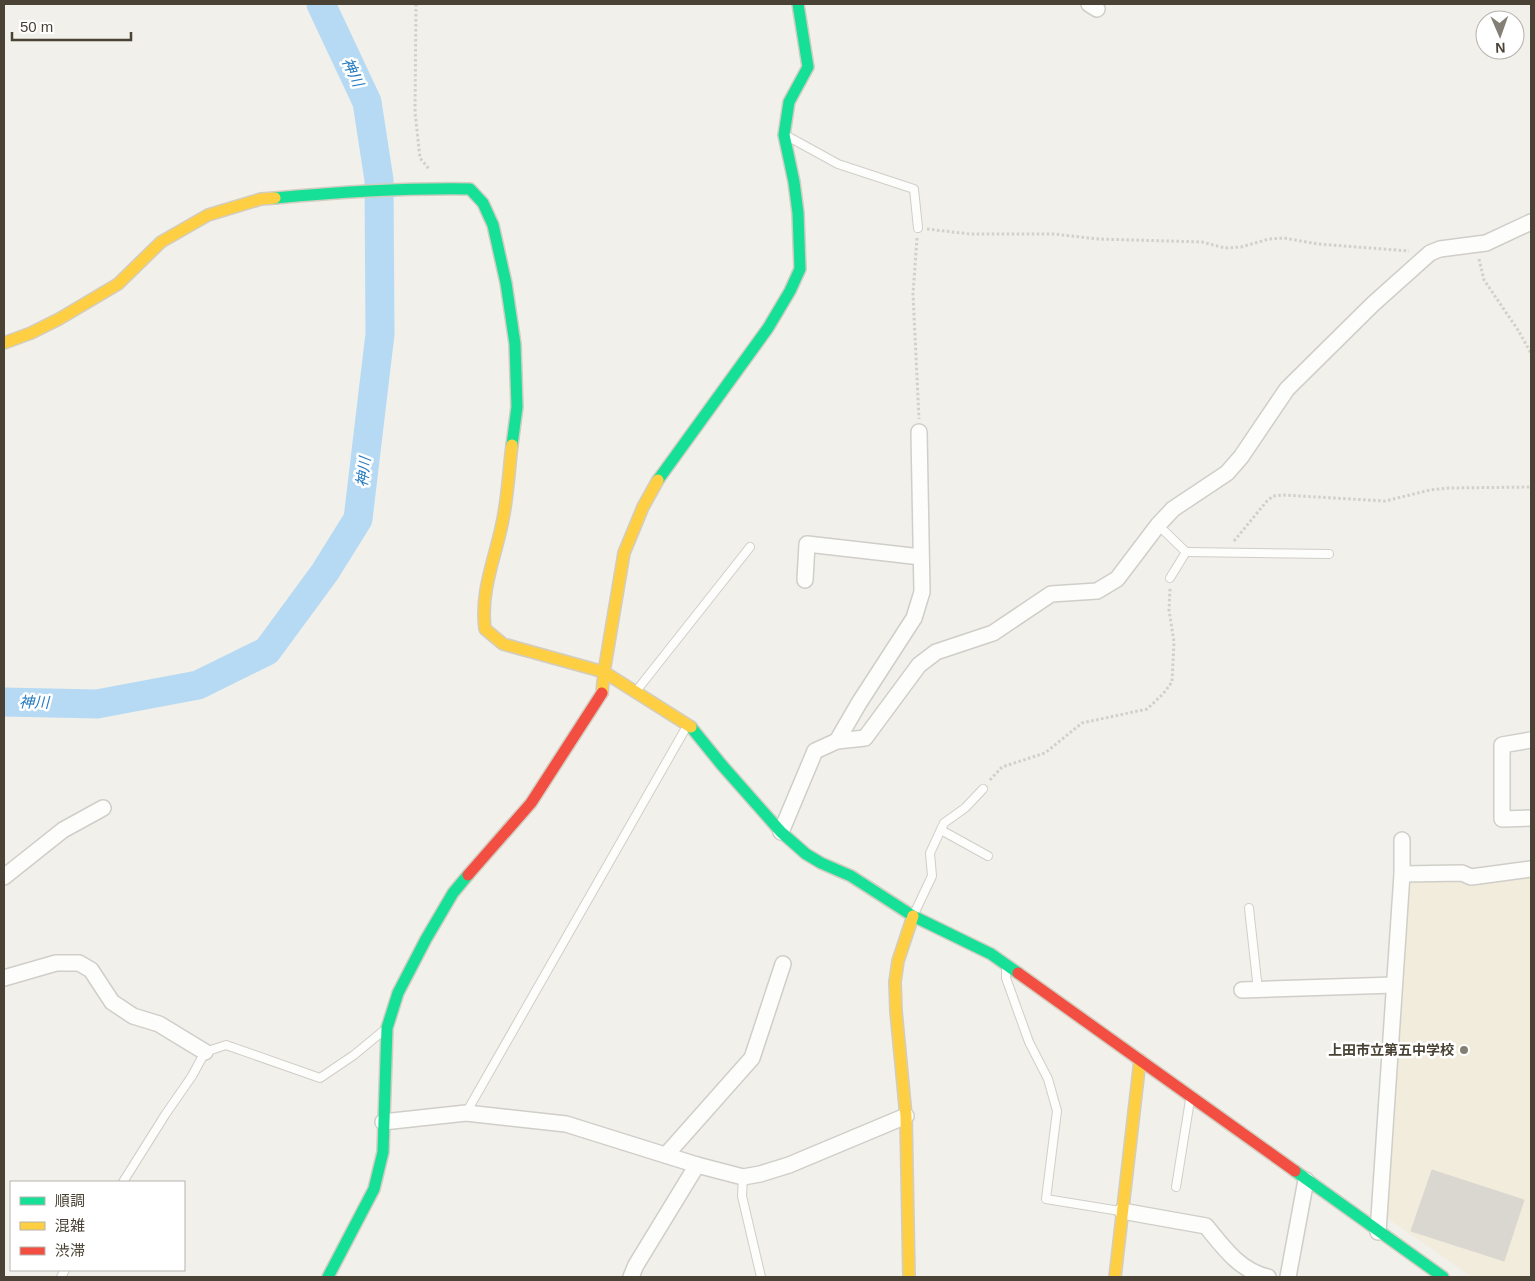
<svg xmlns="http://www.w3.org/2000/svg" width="1535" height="1281" viewBox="0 0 1535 1281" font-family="Arial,'Noto Sans JP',sans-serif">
  <rect width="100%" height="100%" fill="#f2f0ea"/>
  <!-- education -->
  <polygon fill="#f1ecdc" points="1531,875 1531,1277 1472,1277 1387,1218 1407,881 1451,879 1465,883"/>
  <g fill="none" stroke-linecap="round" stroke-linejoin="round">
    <!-- river -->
    <polyline stroke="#b7daf4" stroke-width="29" points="4,702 97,704 198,685 267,651 325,572 358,519 380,334 379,180 367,102 321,4"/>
  </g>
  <!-- building -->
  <polygon fill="#dad7d1" stroke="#dbd7d0" points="1432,1170 1524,1200 1504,1261 1411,1231"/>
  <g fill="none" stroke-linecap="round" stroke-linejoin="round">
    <defs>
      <g id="lane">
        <polyline points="787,136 838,164 914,189 918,228"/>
        <polyline points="1158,525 1186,552 1170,578"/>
        <polyline points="1186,552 1329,554"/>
        <polyline points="637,690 750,547"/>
        <polyline points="941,830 988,856"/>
        <polyline points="1249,908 1258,990"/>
        <polyline points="914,914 932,876 930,853 944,823 965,808 983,789"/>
        <polyline points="1006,969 1006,978 1029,1042 1048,1079 1057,1111 1046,1199 1120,1211"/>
        <polyline points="466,1113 687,726"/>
        <polyline points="743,1177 742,1196 761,1277"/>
        <polyline points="123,1182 165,1115 192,1076 205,1052 226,1045 320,1078 354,1055 383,1031"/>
        <polyline points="1176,1187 1190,1100"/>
        <polyline points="61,1277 65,1270"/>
      </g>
      <g id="street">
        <polyline points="1089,4 1097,9"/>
        <polyline points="805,580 807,544 921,557"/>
        <polyline points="1531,740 1502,745 1502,819 1531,818"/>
        <polyline points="837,741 859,703 914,618 922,592 919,432"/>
        <polyline points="781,832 815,751 837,741 865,738 919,665 936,652 993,633 1051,594 1097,591 1117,579 1158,525 1173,509 1227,473 1241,457 1287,389 1373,304 1430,253 1440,249 1486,243 1531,222"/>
        <polyline points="1402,874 1462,873 1471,877 1531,869"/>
        <polyline points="4,877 63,830 103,808"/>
        <polyline points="4,978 56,963 79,963 91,970 112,1002 133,1016 159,1024 205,1052"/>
        <polyline points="1242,990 1394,985"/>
        <polyline points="383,1122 466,1113 566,1124 697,1165 743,1177 760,1174 789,1165 906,1116"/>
        <polyline points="666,1155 752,1058 783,964"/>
        <path d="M1122 1211 1206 1226C1223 1247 1240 1271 1268 1277"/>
        <polyline points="1378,1232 1402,874 1402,840"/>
        <polyline points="631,1277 636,1265 697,1165"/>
        <polyline points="1288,1277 1306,1180"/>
      </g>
      <g id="fast">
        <path d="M275 198C340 192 405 188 470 189L483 203 493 225 506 283 515 344 517 407 512 445"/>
        <polyline points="658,480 768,328 790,291 800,269 798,213 794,182 784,135 789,102 808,67 798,4"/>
        <polyline points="691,727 721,764 781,832 806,854 821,863 851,876 913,916 991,954 1018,973"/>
        <polyline points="1295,1171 1443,1277"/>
        <polyline points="328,1277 374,1189 383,1152 387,1028 398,993 426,939 453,893 468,875"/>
      </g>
      <g id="slow">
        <polyline points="4,343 31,333 59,319 118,284 161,242 208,215 261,199 275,198"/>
        <path d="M512 445C509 469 508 494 503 519 496 557 480 589 485 629L503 644 604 672 691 727"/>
        <polyline points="602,693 604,672 624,553 643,507 658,480"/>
        <polyline points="909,1277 906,1116 896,1011 895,982 898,961 913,916"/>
        <polyline points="1115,1277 1140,1060"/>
      </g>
      <g id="jam">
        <polyline points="468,875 531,803 602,693"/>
        <polyline points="1018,973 1295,1171"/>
      </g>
    </defs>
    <!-- lane casing -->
    <use href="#lane" stroke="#d0cec8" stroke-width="10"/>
    <!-- street casing -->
    <use href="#street" stroke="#d0cec8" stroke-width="18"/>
    <!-- fast casing -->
    <use href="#fast" stroke="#d2cdc0" stroke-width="14"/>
    <!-- slow casing -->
    <use href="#slow" stroke="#d2cdc0" stroke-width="14"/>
    <!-- jam casing -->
    <use href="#jam" stroke="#d2cdc0" stroke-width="14"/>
    <!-- path -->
    <g stroke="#d2d0ca" stroke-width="3" stroke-dasharray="2.5 2.5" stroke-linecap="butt">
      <polyline points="416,4 415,112 420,158 429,169"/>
      <polyline points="927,229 970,234 1054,234 1098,239 1202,242 1225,248 1241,247 1269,239 1284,238 1318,244 1409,251"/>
      <polyline points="917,238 913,294 919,419"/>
      <polyline points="1479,259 1484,280 1518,330 1531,353"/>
      <polyline points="1234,541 1267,501 1273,496 1283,495 1385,501 1430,490 1449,488 1531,487"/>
      <polyline points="990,780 1002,767 1045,753 1082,723 1147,709 1163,694 1172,682 1174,642 1169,610 1170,588"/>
    </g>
    <!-- lane -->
    <use href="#lane" stroke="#fdfdfc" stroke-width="8"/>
    <!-- street -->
    <use href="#street" stroke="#fdfdfc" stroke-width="15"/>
    <!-- fast -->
    <use href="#fast" stroke="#16e098" stroke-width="11"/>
    <!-- slow -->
    <use href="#slow" stroke="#ffcf43" stroke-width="11"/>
    <!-- jam -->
    <use href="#jam" stroke="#f24e42" stroke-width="11"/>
  </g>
  <!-- markers -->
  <circle fill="#847f74" stroke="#fff" stroke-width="2" cx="1464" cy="1050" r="5"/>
  <g text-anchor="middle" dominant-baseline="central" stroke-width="5" stroke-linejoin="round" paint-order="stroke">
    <!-- poi labels -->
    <g font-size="14" font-weight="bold" fill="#494235" stroke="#fff" text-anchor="end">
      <text x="1454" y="1050">上田市立第五中学校</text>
    </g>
    <!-- water labels -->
    <g font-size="15" font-style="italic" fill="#237ac1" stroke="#fff">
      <text transform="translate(353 72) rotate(65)">神川</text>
      <text transform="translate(363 472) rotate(-83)">神川</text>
      <text transform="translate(34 702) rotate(1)">神川</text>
    </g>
  </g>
  <!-- border -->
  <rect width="1535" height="1281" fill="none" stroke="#494235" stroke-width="10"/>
  <!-- legend -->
  <rect x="10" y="1181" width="175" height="90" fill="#ffffff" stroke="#b6b3ae"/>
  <rect x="20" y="1197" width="25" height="8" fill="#16e098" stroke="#b6b3ae"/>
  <text x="55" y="1206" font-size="15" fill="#494235">順調</text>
  <rect x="20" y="1222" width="25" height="8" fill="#ffcf43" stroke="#b6b3ae"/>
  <text x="55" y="1231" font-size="15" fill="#494235">混雑</text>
  <rect x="20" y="1247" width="25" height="8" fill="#f24e42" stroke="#b6b3ae"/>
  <text x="55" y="1256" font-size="15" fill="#494235">渋滞</text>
  <!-- north arrow -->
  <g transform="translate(1500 35) rotate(178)"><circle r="24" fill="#ffffff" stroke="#b6b3ae"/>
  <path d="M0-4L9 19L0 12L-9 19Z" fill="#847f74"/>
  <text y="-8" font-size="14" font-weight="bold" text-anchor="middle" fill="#494235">N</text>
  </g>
  <!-- scale -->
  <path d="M12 32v8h119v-8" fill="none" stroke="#494235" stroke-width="2.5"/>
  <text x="20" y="32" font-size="15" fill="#494235" stroke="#ffffff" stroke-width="4" paint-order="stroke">50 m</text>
</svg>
